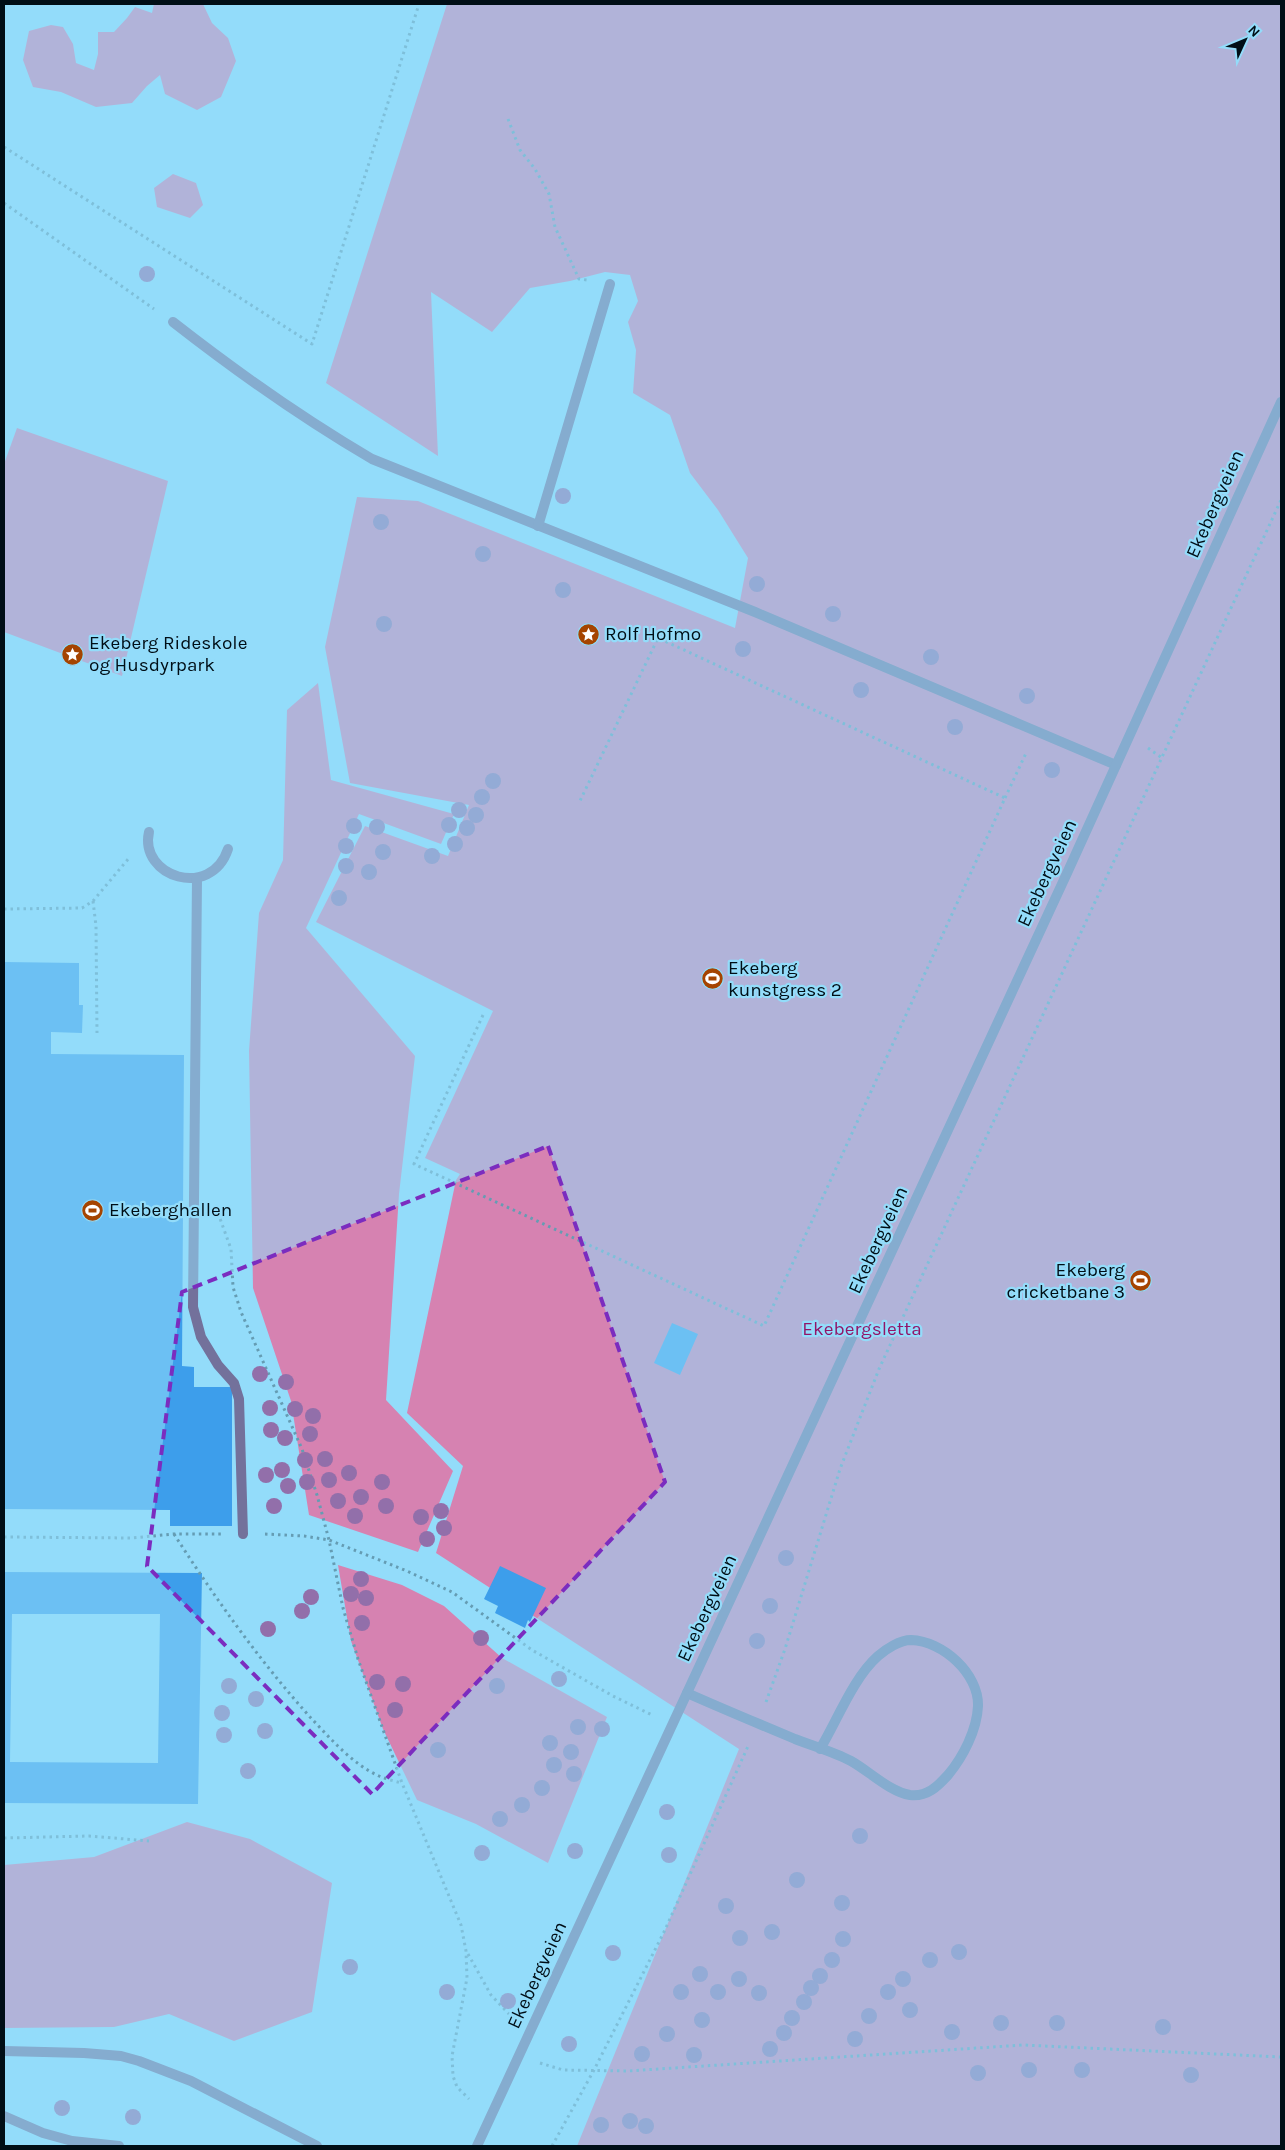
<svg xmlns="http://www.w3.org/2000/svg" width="1285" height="2150" viewBox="0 0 1285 2150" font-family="Karla,sans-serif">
  <rect width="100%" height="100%" fill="#93dcfa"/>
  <!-- green -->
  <g fill="#d682b1">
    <polygon points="154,4 203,4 212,23 228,38 236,61 221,97 197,110 165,94 160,75 147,86 132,103 96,107 61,92 33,87 23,60 29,31 51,25 63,27 73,44 76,63 94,70 98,54 98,32 114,32 127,18 135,7 152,13"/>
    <polygon points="447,4 1281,4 1281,2146 577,2146 739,1749 436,1553 463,1466 407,1413 456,1180 460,1174 425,1158 493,1011 316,922 365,826 448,856 469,805 350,783 325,647 357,497 418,501 735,628 748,558 718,510 690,473 670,415 633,393 636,350 628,322 638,301 630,275 605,272 570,281 530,288 492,332 431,292 438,456 326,383"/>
    <polygon points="173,174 196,183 203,205 190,218 157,207 154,188"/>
    <polygon points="17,428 168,481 122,676 4,632 4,464"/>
    <polygon points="318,683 331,780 454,814 441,844 359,814 306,928 415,1056 399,1194 386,1400 453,1471 418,1552 309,1515 291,1401 253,1288 249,1051 259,913 283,860 287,710"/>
    <polygon points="338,1565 402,1585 444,1606 502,1658 607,1717 548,1863 476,1824 417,1800 383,1729 351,1641"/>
    <polygon points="187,1822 250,1839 332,1883 312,2012 234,2041 169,2014 114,2027 4,2028 4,1865 94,1857"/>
  </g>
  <!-- building -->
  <g fill="#3d9eeb" fill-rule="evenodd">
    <polygon points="4,962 79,963 79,1005 83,1005 82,1033 51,1032 51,1054 184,1055 182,1366 194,1367 194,1387 232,1387 232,1526 170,1526 170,1510 4,1509"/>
    <polygon points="672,1323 698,1334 680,1375 654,1363"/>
    <polygon points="500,1566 546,1588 530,1622 528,1620 525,1628 495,1613 498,1606 484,1599"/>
    <path d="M4 1572 202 1573 198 1804 4 1803ZM12 1614H160L158 1763 10 1762Z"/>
  </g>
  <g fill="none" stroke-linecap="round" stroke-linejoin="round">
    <!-- path -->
    <g stroke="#659cb3" stroke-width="3" stroke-dasharray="2.5 4" stroke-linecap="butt">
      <polyline points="508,119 520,150 535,169 549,194 555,227 579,279 587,280"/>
      <polyline points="4,147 312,344 419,4"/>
      <polyline points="4,203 154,309"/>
      <polyline points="1148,748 1162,758"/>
      <polyline points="1005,798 1027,751"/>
      <polyline points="93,901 96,926 97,1033"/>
      <polyline points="4,909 82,908 93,901 129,858"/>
      <polyline points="483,1015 414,1164 764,1326 1005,798 658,638 579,803"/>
      <polyline points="218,1213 231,1249 233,1287 241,1312 302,1449 317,1495 329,1540 343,1608 358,1659 402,1783 461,1925 466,1951 467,1978 452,2056 453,2076 457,2087 469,2099"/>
      <path d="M174 1534C215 1598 259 1660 310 1717 330 1738 352 1764 379 1776 386 1779 394 1781 401 1783"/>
      <polyline points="265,1534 304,1536 329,1540 407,1571 452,1592 532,1650 613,1696 652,1715"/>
      <polyline points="4,1537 132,1538 174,1534 221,1534"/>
      <polyline points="766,1702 785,1649 840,1469 879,1369 1281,500"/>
      <polyline points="4,1838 89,1836 149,1841"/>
      <polyline points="468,1954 491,1995 509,2014"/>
      <polyline points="540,2063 563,2070 628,2071 1023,2045 1281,2057"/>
      <polyline points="552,2146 594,2070 664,1932 749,1744"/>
    </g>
    <!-- service -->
    <g stroke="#73719b" stroke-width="10">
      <path d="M173 322C237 372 302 418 372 459L755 612 1116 765"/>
      <polyline points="538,526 610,284"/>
      <path d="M149 832C139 877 211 900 228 849"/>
      <polyline points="197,878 193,1307 201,1337 218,1365 234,1383 239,1399 243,1534"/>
      <path d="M687 1693C723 1709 759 1724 795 1739 813 1746 834 1752 851 1761 869 1771 890 1792 910 1795 927 1797 937 1787 948 1775 963 1757 977 1730 978 1706 979 1674 943 1641 911 1640 900 1640 886 1649 878 1656 853 1678 837 1721 820 1749"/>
      <polyline points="4,2051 84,2053 121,2056 139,2061 191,2081 317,2146"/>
      <polyline points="4,2116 43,2133 72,2141 119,2146"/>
    </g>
    <!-- tertiary -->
    <polyline stroke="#73719b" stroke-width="10" points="477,2146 1068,871 1281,402"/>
  </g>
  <!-- trees -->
  <g fill="#926faa">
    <circle cx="147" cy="274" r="8"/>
    <circle cx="563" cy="496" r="8"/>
    <circle cx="381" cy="522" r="8"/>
    <circle cx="483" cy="554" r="8"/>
    <circle cx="757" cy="584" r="8"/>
    <circle cx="563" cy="590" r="8"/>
    <circle cx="833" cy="614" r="8"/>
    <circle cx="384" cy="624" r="8"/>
    <circle cx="743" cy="649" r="8"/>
    <circle cx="931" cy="657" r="8"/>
    <circle cx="861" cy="690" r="8"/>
    <circle cx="1027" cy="696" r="8"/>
    <circle cx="955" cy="727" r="8"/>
    <circle cx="1052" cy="770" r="8"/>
    <circle cx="493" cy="781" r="8"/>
    <circle cx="482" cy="797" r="8"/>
    <circle cx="459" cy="810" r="8"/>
    <circle cx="476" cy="815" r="8"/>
    <circle cx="449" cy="825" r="8"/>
    <circle cx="354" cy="826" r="8"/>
    <circle cx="377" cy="827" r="8"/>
    <circle cx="467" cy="828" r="8"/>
    <circle cx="455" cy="844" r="8"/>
    <circle cx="346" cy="846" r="8"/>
    <circle cx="383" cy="852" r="8"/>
    <circle cx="432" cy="856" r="8"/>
    <circle cx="346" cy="866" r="8"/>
    <circle cx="369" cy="872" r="8"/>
    <circle cx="339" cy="898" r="8"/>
    <circle cx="260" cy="1374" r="8"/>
    <circle cx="286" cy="1382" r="8"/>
    <circle cx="270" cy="1408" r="8"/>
    <circle cx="295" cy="1409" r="8"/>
    <circle cx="313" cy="1416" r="8"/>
    <circle cx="271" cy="1430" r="8"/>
    <circle cx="310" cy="1434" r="8"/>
    <circle cx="285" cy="1438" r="8"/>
    <circle cx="325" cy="1459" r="8"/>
    <circle cx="305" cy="1460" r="8"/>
    <circle cx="282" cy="1470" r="8"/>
    <circle cx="349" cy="1473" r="8"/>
    <circle cx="266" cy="1475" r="8"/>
    <circle cx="329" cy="1480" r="8"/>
    <circle cx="307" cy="1482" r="8"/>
    <circle cx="382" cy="1482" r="8"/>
    <circle cx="288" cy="1486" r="8"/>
    <circle cx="361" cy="1497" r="8"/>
    <circle cx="338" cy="1501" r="8"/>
    <circle cx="274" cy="1506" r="8"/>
    <circle cx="386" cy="1506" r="8"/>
    <circle cx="441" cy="1511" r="8"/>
    <circle cx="355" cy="1516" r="8"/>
    <circle cx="421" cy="1517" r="8"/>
    <circle cx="444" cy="1528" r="8"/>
    <circle cx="427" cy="1539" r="8"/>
    <circle cx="786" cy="1558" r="8"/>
    <circle cx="361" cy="1579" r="8"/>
    <circle cx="351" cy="1594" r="8"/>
    <circle cx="311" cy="1597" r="8"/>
    <circle cx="366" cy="1598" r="8"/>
    <circle cx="770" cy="1606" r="8"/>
    <circle cx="302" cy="1611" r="8"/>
    <circle cx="362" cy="1623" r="8"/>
    <circle cx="268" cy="1629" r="8"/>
    <circle cx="481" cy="1638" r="8"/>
    <circle cx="757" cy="1641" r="8"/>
    <circle cx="559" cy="1679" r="8"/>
    <circle cx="377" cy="1682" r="8"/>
    <circle cx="403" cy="1684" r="8"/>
    <circle cx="229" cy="1686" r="8"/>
    <circle cx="497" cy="1686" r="8"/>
    <circle cx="256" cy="1699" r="8"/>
    <circle cx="395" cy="1710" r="8"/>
    <circle cx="222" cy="1713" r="8"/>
    <circle cx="578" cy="1727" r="8"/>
    <circle cx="602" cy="1729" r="8"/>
    <circle cx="265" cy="1731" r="8"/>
    <circle cx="224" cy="1735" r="8"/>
    <circle cx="550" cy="1743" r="8"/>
    <circle cx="438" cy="1750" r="8"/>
    <circle cx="571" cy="1752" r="8"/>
    <circle cx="554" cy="1765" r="8"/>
    <circle cx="248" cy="1771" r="8"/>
    <circle cx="574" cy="1774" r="8"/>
    <circle cx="542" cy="1788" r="8"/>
    <circle cx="522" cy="1805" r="8"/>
    <circle cx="667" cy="1812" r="8"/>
    <circle cx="500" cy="1819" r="8"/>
    <circle cx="860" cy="1836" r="8"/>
    <circle cx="575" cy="1851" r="8"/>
    <circle cx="482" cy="1853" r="8"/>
    <circle cx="669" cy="1855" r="8"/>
    <circle cx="797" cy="1880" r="8"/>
    <circle cx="842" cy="1903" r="8"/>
    <circle cx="726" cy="1906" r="8"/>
    <circle cx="772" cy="1932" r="8"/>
    <circle cx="740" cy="1938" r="8"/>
    <circle cx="843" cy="1939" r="8"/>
    <circle cx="959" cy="1952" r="8"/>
    <circle cx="613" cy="1953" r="8"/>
    <circle cx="832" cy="1960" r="8"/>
    <circle cx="930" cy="1960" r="8"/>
    <circle cx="350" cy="1967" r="8"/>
    <circle cx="700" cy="1974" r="8"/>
    <circle cx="820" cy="1976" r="8"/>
    <circle cx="739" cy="1979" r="8"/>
    <circle cx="903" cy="1979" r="8"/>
    <circle cx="811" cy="1988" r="8"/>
    <circle cx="447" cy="1992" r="8"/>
    <circle cx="681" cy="1992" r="8"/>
    <circle cx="718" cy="1992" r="8"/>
    <circle cx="888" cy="1992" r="8"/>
    <circle cx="759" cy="1993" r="8"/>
    <circle cx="508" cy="2001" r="8"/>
    <circle cx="804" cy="2002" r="8"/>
    <circle cx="910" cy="2010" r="8"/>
    <circle cx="869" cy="2016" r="8"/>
    <circle cx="792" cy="2018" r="8"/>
    <circle cx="702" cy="2020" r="8"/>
    <circle cx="1001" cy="2023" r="8"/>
    <circle cx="1057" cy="2023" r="8"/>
    <circle cx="1163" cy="2027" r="8"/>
    <circle cx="952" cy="2032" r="8"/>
    <circle cx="784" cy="2033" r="8"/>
    <circle cx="667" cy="2034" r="8"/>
    <circle cx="855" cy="2039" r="8"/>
    <circle cx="569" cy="2044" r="8"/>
    <circle cx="770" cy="2049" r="8"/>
    <circle cx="642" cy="2054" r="8"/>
    <circle cx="694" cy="2055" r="8"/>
    <circle cx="1029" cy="2070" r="8"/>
    <circle cx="1082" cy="2070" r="8"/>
    <circle cx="978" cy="2073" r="8"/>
    <circle cx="1191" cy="2075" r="8"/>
    <circle cx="62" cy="2108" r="8"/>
    <circle cx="133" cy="2117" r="8"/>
    <circle cx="630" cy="2121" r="8"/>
    <circle cx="601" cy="2125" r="8"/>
    <circle cx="646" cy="2126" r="8"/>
  </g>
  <!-- marked area -->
  <path d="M0 0H1285V2150H0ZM548 1146 665 1482 372 1794 147 1566 182 1292Z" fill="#93dcfa" fill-opacity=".55" fill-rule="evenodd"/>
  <path fill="none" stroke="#7b2cbf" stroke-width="4" stroke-dasharray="10 6" stroke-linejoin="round" d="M548 1146 665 1482 372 1794 147 1566 182 1292Z"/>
  <!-- icons -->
  <defs>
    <symbol id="sight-disc" viewBox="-11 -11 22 22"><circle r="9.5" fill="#a54400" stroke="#93dcfa"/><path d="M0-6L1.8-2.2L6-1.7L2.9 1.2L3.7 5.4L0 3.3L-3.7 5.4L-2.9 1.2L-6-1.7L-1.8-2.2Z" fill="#fff"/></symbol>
    <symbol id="stadium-disc" viewBox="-11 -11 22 22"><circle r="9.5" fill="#a54400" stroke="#93dcfa"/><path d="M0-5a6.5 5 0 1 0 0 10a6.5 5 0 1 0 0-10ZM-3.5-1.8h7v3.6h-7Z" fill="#fff"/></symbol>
  </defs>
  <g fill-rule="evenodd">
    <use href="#sight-disc" x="576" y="622" width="25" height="25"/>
    <use href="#sight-disc" x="60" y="642" width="25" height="25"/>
    <use href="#stadium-disc" x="700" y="966" width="25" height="25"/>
    <use href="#stadium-disc" x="80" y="1198" width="25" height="25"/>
    <use href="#stadium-disc" x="1128" y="1268" width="25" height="25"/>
  </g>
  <g text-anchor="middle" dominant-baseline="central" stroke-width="4.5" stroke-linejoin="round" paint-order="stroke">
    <!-- street labels -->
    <g font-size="19" fill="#000e16" stroke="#93dcfa">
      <text transform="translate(1215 504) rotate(-66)">Ekebergveien</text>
      <text transform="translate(1047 873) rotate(-65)">Ekebergveien</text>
      <text transform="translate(878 1240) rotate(-65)">Ekebergveien</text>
      <text transform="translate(707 1608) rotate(-65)">Ekebergveien</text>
      <text transform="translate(537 1975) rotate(-65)">Ekebergveien</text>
    </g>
    <!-- poi labels -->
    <g font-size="19" fill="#000e16" stroke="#93dcfa" text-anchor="start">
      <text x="605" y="634">Rolf Hofmo</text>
      <text x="89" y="643">Ekeberg Rideskole<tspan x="89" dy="22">og Husdyrpark</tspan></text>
      <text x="728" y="968">Ekeberg<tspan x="728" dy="22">kunstgress 2</tspan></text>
      <text x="109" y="1210">Ekeberghallen</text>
      <text x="1125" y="1270" text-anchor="end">Ekeberg<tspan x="1125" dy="22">cricketbane 3</tspan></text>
    </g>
    <!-- park labels -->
    <g font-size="19" fill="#921568" stroke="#93dcfa">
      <text x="862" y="1329">Ekebergsletta</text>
    </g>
  </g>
  <!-- border -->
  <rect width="1285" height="2150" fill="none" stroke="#000e16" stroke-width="10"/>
  <!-- north arrow -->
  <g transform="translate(1245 40) rotate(46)" stroke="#93dcfa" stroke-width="4" paint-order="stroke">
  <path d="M0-4L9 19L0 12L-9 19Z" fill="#000e16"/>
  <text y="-8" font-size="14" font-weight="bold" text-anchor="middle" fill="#000e16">N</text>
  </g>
</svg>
